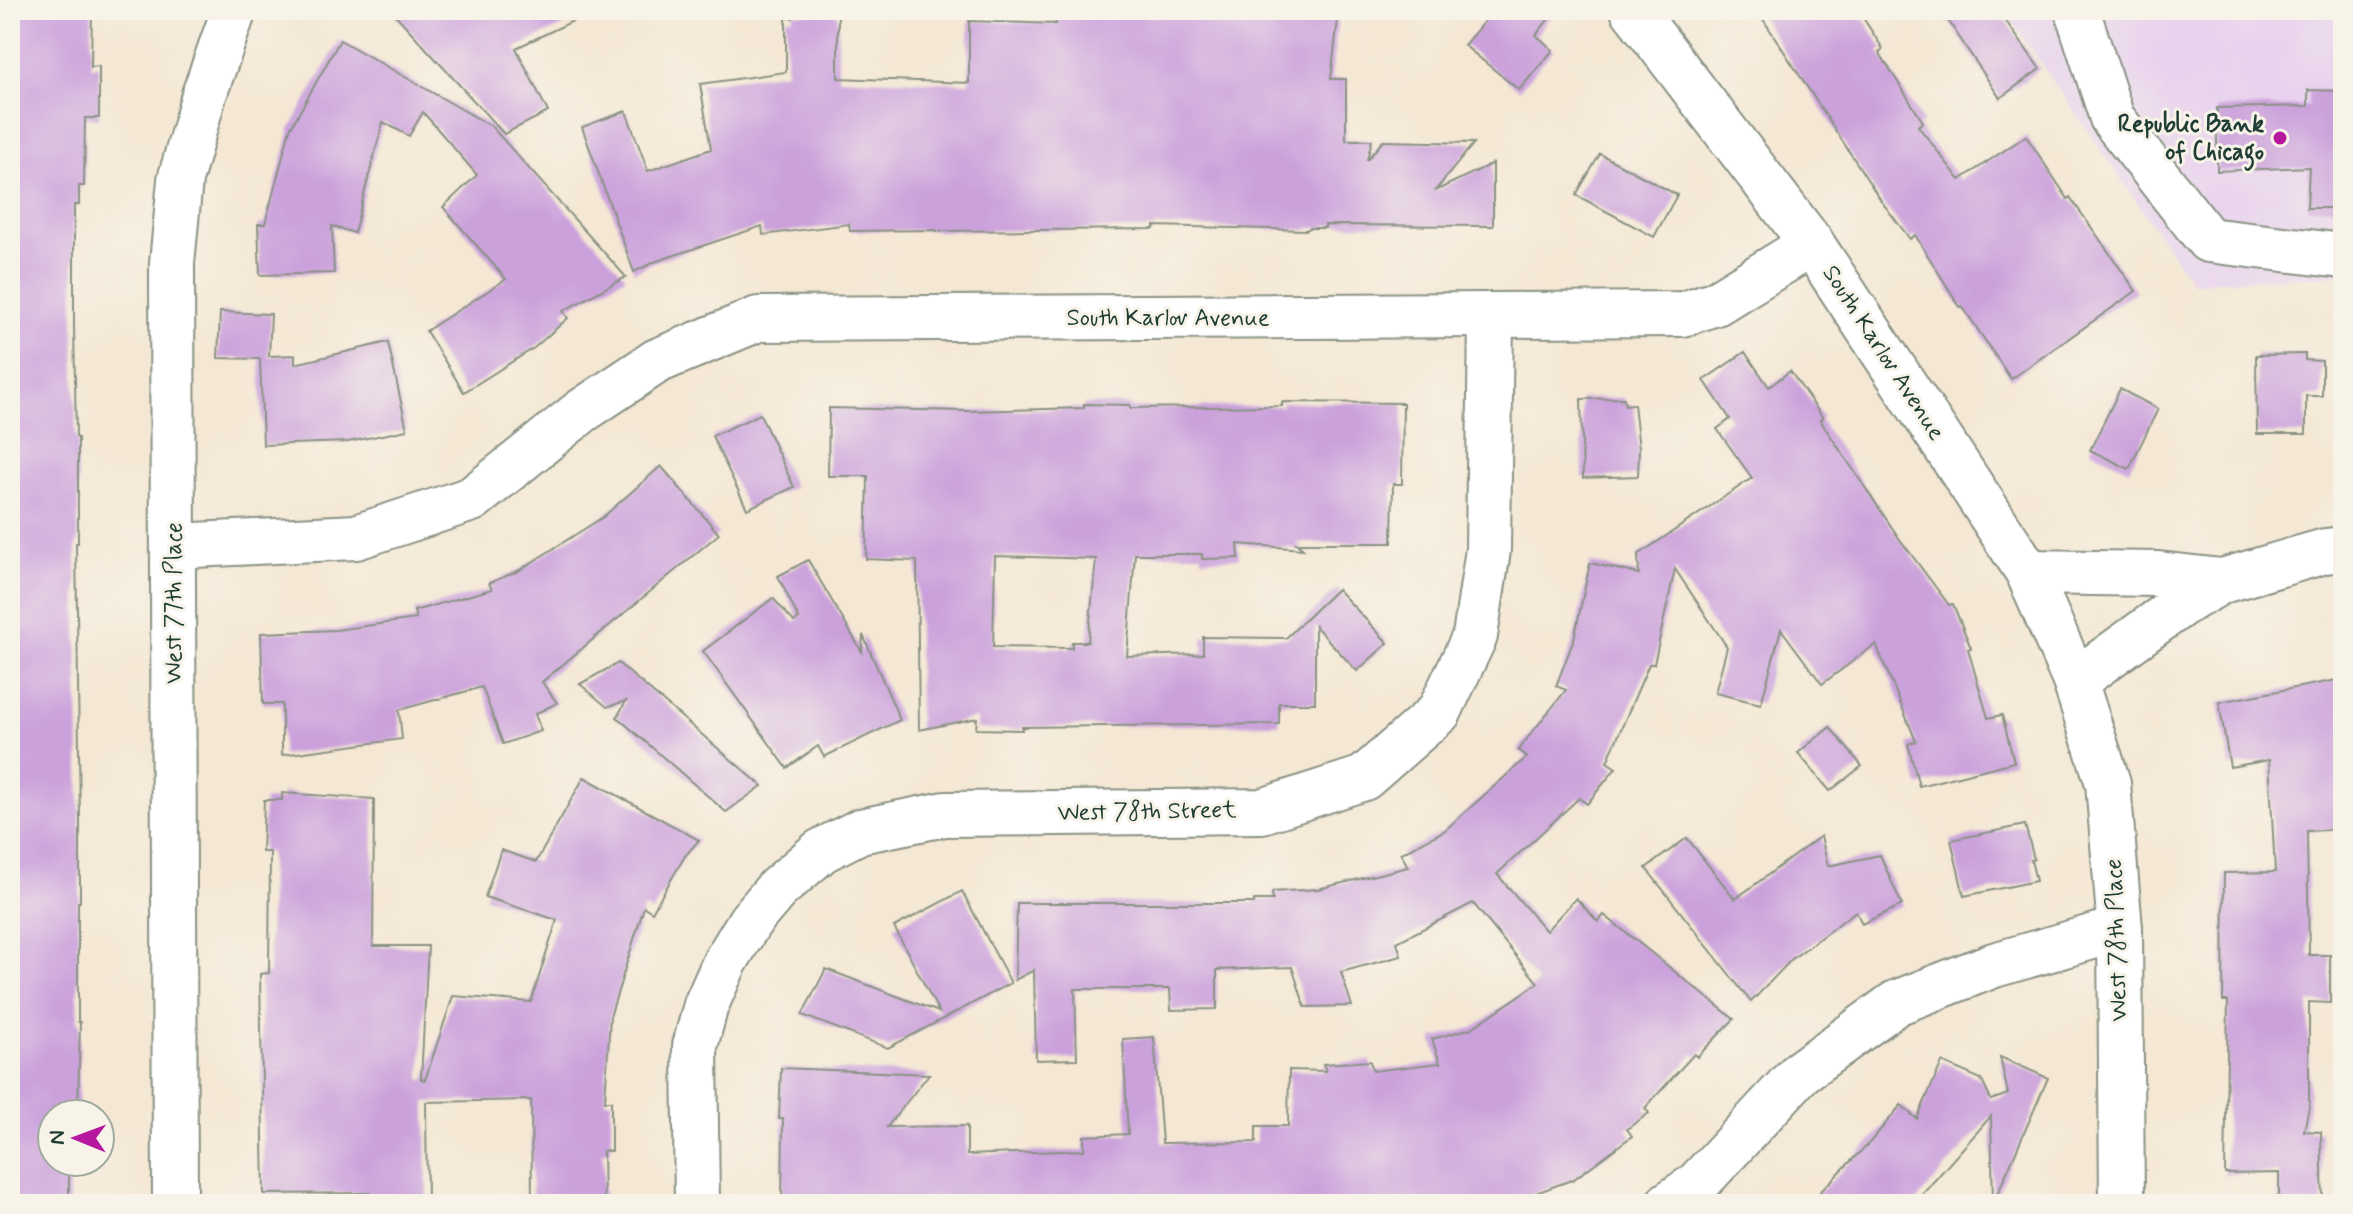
<svg xmlns="http://www.w3.org/2000/svg" width="2353" height="1214" viewBox="0 0 2353 1214" font-family="Mynerve,sans-serif">
  <rect width="100%" height="100%" fill="#f7f3e8"/>
  <filter id="ink" filterUnits="userSpaceOnUse"><feTurbulence type="fractalNoise" baseFrequency=".0125" numOctaves="2"/><feDisplacementMap in="SourceGraphic" scale="16" xChannelSelector="R" yChannelSelector="G"/><feConvolveMatrix kernelMatrix="1 2 1 2 8 2 1 2 1" color-interpolation-filters="sRGB"/></filter>
  <filter id="wash" filterUnits="userSpaceOnUse"><feTurbulence type="fractalNoise" baseFrequency=".006" numOctaves="4" result="noise"/><feDisplacementMap in="SourceGraphic" scale="32" xChannelSelector="R" yChannelSelector="G"/><feGaussianBlur stdDeviation="1.8" result="paint"/><feColorMatrix in="noise" values="0 0 0 0 0 0 0 0 0 0 0 0 0 0 0 0 0 1.4 0 .05"/><feComposite in="paint" operator="in"/></filter>
  <g filter="url(#wash)">
    <rect width="100%" height="100%" fill="#f4e7d3"/>
    <!-- built -->
    <polygon fill="#e8d2ee" points="2004,10 2343,10 2343,275 2192,282"/>
    <g id="blocks">
      <!-- building -->
      <g fill="#cba1dc" fill-rule="evenodd">
        <polygon points="11,10 92,10 91,67 99,66 99,118 85,118 84,186 79,186 79,205 74,205 74,325 76,437 78,438 78,543 76,543 80,820 80,902 78,902 78,1022 80,1022 78,1114 52,1114 52,1162 69,1162 69,1204 10,1204"/>
        <polygon points="391,10 596,10 516,48 548,112 504,134"/>
        <polygon points="1221,10 1339,10 1331,79 1346,79 1346,140 1372,140 1367,160 1383,141 1474,143 1435,191 1493,163 1493,226 1325,225 1325,228 1310,228 1306,230 1154,226 1154,229 936,231 936,230 850,231 849,224 763,235 762,226 654,262 634,272 582,127 626,111 648,171 711,149 700,84 786,72 786,18 793,18 793,13 838,14 838,78 969,83 969,21 1056,24 1055,14 1084,14 1221,18"/>
        <polygon points="1494,10 1556,10 1536,35 1553,50 1519,90 1464,45"/>
        <polygon points="1757,10 1858,10 1883,49 1879,52 1923,122 1918,126 1960,180 2026,136 2068,199 2070,197 2136,291 2011,379 1962,306 1960,307 1915,235 1910,239 1882,202"/>
        <polygon points="1941,10 1998,10 2040,69 2000,98"/>
        <polygon points="340,40 491,126 626,277 563,311 568,318 534,348 464,392 426,331 506,279 443,207 477,175 423,112 409,136 383,122 354,233 332,226 334,273 260,275 258,224 265,224 290,129"/>
        <polygon points="2308,90 2343,91 2343,208 2307,208 2309,167 2217,171 2217,108 2308,106"/>
        <polygon points="1600,154 1677,195 1654,237 1576,195"/>
        <polygon points="220,312 271,314 269,356 295,355 295,364 388,342 407,430 348,442 263,445 260,359 218,358"/>
        <polygon points="1745,352 1769,387 1790,371 1823,418 1820,420 1899,538 1949,605 1953,604 1971,648 1968,649 1988,718 2002,715 2014,762 1919,786 1908,744 1916,741 1876,644 1822,684 1781,629 1761,704 1715,693 1727,647 1675,569 1654,664 1649,664 1607,762 1616,768 1587,804 1579,798 1497,874 1546,931 1576,898 1598,922 1604,915 1734,1019 1697,1057 1694,1054 1645,1108 1649,1113 1627,1129 1632,1136 1574,1179 1506,1204 782,1204 783,1119 779,1119 781,1068 929,1074 887,1127 967,1126 967,1155 1084,1150 1084,1136 1128,1134 1123,1039 1154,1037 1162,1143 1256,1142 1256,1126 1288,1126 1289,1070 1326,1071 1323,1064 1370,1061 1373,1071 1440,1063 1432,1039 1472,1028 1538,983 1473,903 1397,942 1401,956 1341,972 1352,1006 1305,1007 1292,967 1217,970 1217,1009 1171,1010 1170,989 1075,989 1077,1059 1036,1060 1034,970 1015,980 1017,903 1254,903 1254,900 1273,900 1272,892 1318,889 1408,867 1401,853 1444,831 1527,757 1518,750 1566,690 1556,686 1574,639 1590,563 1639,574 1638,555 1752,478 1717,429 1730,419 1704,380"/>
        <polygon points="2305,354 2305,360 2322,361 2322,396 2306,396 2306,434 2257,434 2256,355"/>
        <polygon points="2120,389 2158,409 2129,469 2090,450"/>
        <polygon points="1624,398 1625,405 1634,404 1639,449 1638,476 1583,478 1581,399"/>
        <path d="M1282 402 1403 403 1402 484H1393L1392 543H1296L1303 549 1238 544 1239 558 1202 559V554H1135L1127 656 1203 654V637L1286 638 1337 589 1388 643 1357 671 1315 626V703H1279V724L1022 727V730L976 729 977 718 919 730 917 561 866 559 868 476H828L829 408 967 411 1084 408V404L1130 405V408L1282 406ZM995 556 1096 559 1088 642H1072V648L993 647Z"/>
        <polygon points="760,414 794,487 747,509 712,436"/>
        <polygon points="661,466 719,534 542,682 557,703 535,714 541,731 503,744 482,687 399,710 402,739 282,755 282,704 263,704 261,633 336,630 416,619 414,611 492,589 489,583 518,571 603,517"/>
        <polygon points="808,560 862,652 863,635 900,720 824,757 818,746 787,768 703,651 773,598 794,622 799,619 778,576"/>
        <polygon points="618,663 638,680 762,786 726,812 617,717 626,701 607,707 580,684"/>
        <polygon points="2343,679 2343,827 2328,830 2307,831 2309,955 2330,955 2330,1003 2309,1002 2309,1107 2304,1131 2321,1132 2323,1204 2279,1204 2279,1173 2225,1174 2228,1001 2223,1001 2224,873 2275,872 2269,760 2230,767 2219,702"/>
        <polygon points="1830,727 1862,766 1830,791 1798,753"/>
        <polygon points="584,777 699,840 685,856 652,912 644,907 610,1017 605,1101 611,1101 611,1151 603,1151 604,1204 532,1204 531,1100 426,1102 427,1204 372,1204 371,1193 264,1194 260,974 269,973 270,852 262,852 264,800 282,800 282,793 374,799 373,946 428,946 421,1079 425,1080 453,996 531,1002 557,920 485,897 501,850 536,862"/>
        <polygon points="2025,825 2034,859 2031,860 2036,881 1964,896 1951,840"/>
        <polygon points="1821,836 1828,866 1880,855 1902,905 1862,924 1856,911 1792,959 1751,1002 1646,868 1687,838 1735,899"/>
        <polygon points="962,891 1011,983 888,1048 802,1015 826,969 939,1012 894,927"/>
        <polygon points="2000,1057 2048,1078 1993,1204 1991,1116 1914,1204 1808,1204 1871,1141 1901,1105 1917,1119 1942,1062 1981,1079 1991,1100 2008,1094"/>
      </g>
    </g>
  </g>
  <g filter="url(#ink)">
    <use href="#blocks" fill-opacity="0" stroke="#8a9284" stroke-width="2"/>
    <g fill="none" stroke-linecap="round" stroke-linejoin="round">
      <defs>
        <g id="minor">
          <polyline points="1633,10 1812,244 2028,572 2075,681 2108,783 2120,929 2122,1204"/>
          <polyline points="2077,10 2112,118 2208,240 2343,256"/>
          <polyline points="174,546 356,537 472,499 582,411 657,361 758,319 1683,314 1716,303 1812,244"/>
          <polyline points="2028,572 2158,574 2222,581"/>
          <polyline points="2075,681 2182,604 2222,581 2325,551 2343,549"/>
          <polyline points="175,1204 172,263 180,180 204,95 234,10"/>
          <polyline points="697,1204 695,1046 706,1005 725,962 750,921 777,889 821,851 860,831 945,814 1262,811 1364,778 1439,712 1475,636 1488,550 1491,316"/>
          <polyline points="1668,1204 1696,1185 1801,1072 1896,1003 1994,965 2120,929"/>
        </g>
      </defs>
      <!-- minor casing -->
      <use href="#minor" stroke="#8a9284" stroke-width="48"/>
      <!-- minor -->
      <use href="#minor" stroke="#fff" stroke-width="44"/>
    </g>
  </g>
  <!-- markers -->
  <circle fill="#b5179e" stroke="#f7f3e8" stroke-width="3" cx="2280" cy="138" r="8"/>
  <g text-anchor="middle" dominant-baseline="central" stroke-width="6" stroke-linejoin="round" paint-order="stroke">
    <!-- poi labels -->
    <g font-size="24" font-weight="bold" fill="#1f3d34" stroke="#f7f3e8" text-anchor="end">
      <text x="2264" y="124">Republic Bank<tspan x="2264" dy="28">of Chicago</tspan></text>
    </g>
    <!-- street labels -->
    <g font-size="24" fill="#1f3d34" stroke="#f7f3e8">
      <text x="1168" y="318">South Karlov Avenue</text>
      <text transform="translate(1883 353) rotate(57)">South Karlov Avenue</text>
      <text transform="translate(174 603) rotate(-90)">West 77th Place</text>
      <text transform="translate(1147 812) rotate(-1)">West 78th Street</text>
      <text transform="translate(2117 940) rotate(-92)">West 78th Place</text>
    </g>
  </g>
  <!-- margin -->
  <rect width="2353" height="1214" fill="none" stroke="#f7f3e8" stroke-width="40"/>
  <!-- north arrow -->
  <g transform="translate(76 1138) rotate(271)"><circle r="38" fill="#f7f3e8" stroke="#a1aaa0" stroke-width="2"/>
  <path d="M0-6L14 30L0 20L-14 30Z" fill="#b5179e"/>
  <text y="-12" font-size="22" font-weight="bold" text-anchor="middle" fill="#1f3d34">N</text>
  </g>
</svg>
